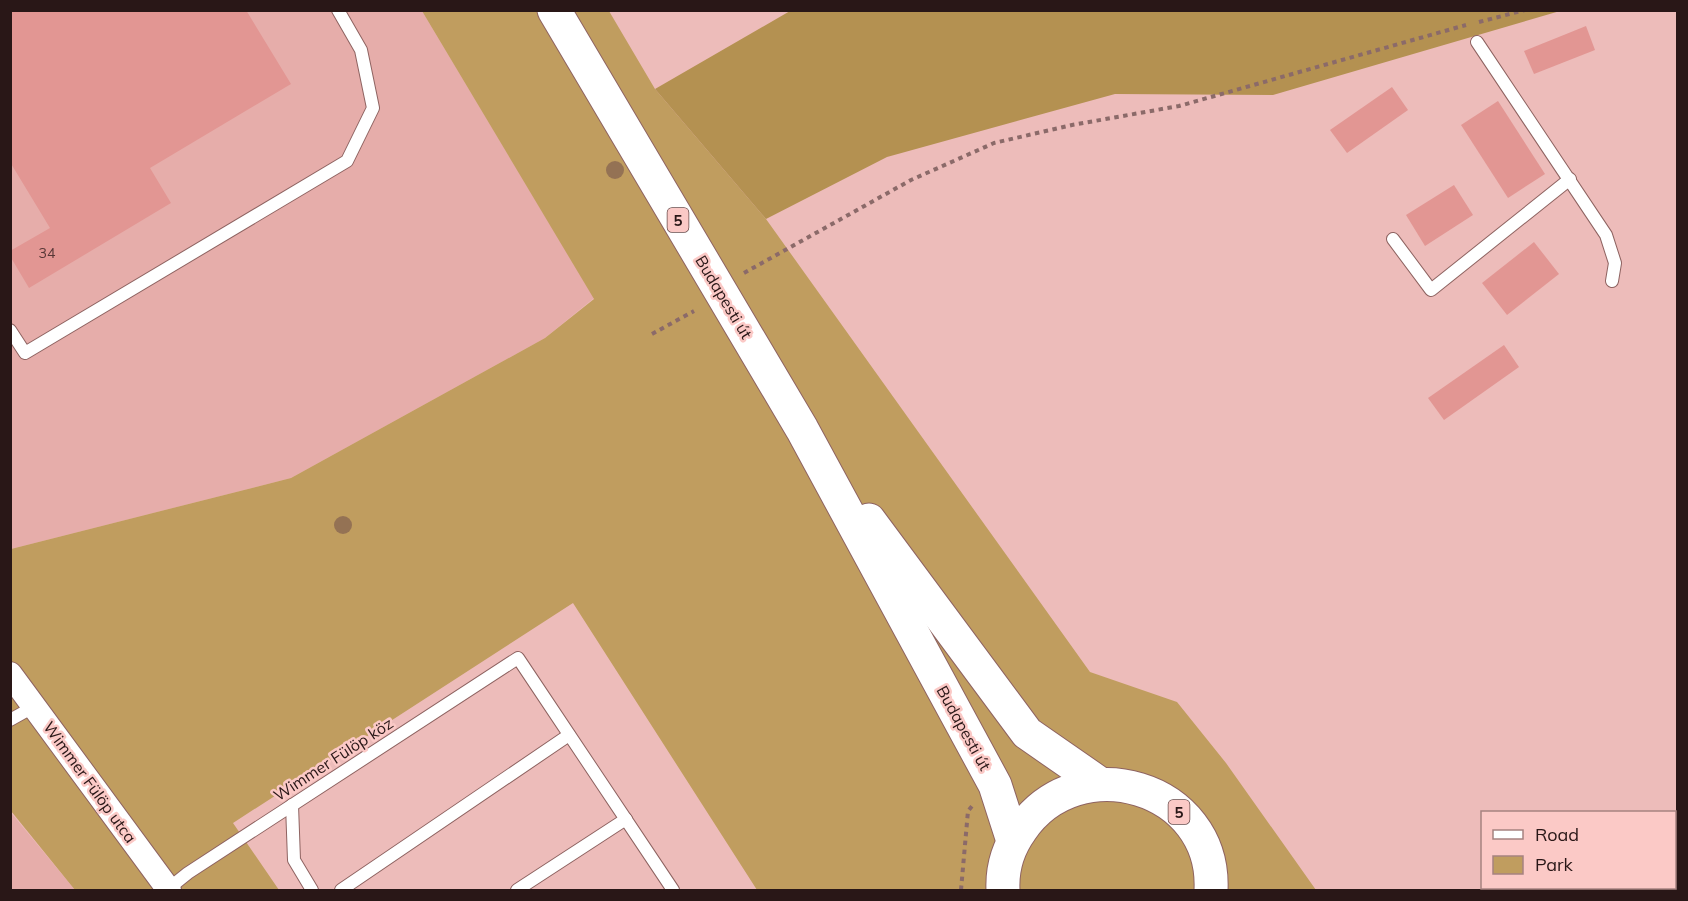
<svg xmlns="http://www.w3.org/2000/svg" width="1688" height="901" viewBox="0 0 1688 901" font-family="Mulish,sans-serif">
  <rect width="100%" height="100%" fill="#edbcba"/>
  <!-- built -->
  <g fill="#e6adaa">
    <polygon points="11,11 422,11 594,298 545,338 291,478 11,549"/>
    <polygon points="10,811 12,814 75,890 11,890"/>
  </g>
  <!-- green -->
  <polygon fill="#c09d5f" points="422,11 609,11 655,89 766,219 1090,672 1177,702 1226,763 1316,890 757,890 573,603 233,823 279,890 75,890 11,811 11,549 291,478 545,338 594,299"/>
  <!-- forest -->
  <polygon fill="#b49151" points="790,11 790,10 1560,11 1273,95 1115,94 887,157 766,219 655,89"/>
  <!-- building -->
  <g fill="#e29693">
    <polygon points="10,10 246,10 291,84 150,168 171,203 29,288 10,256 10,251 50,228 10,162"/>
    <polygon points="1586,26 1595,50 1534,74 1524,51"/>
    <polygon points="1392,87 1408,110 1347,153 1330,130"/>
    <polygon points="1498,101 1545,174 1508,198 1461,125"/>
    <polygon points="1454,185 1473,215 1425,246 1406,215"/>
    <polygon points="1534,242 1559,274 1507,315 1482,283"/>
    <polygon points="1504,345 1519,367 1444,420 1428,398"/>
  </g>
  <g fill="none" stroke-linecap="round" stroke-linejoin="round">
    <defs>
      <g id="lane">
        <polyline points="1477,42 1606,235 1615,263 1612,281"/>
        <polyline points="1393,239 1431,290 1570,179"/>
        <polyline points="10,330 25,353 347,161 373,108 361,50 338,10"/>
        <polyline points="10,720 35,706"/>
        <polyline points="292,805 294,860 312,890"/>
        <polyline points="168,889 188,873 518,658 673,890"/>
        <polyline points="341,890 569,735"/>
        <polyline points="517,890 626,819"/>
      </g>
      <polyline id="street" points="10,674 169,890"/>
      <g id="primary">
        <polyline points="554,10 802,429 995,785 1013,841"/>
        <polyline points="869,520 1027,733 1099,783"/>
        <path d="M1003 890C1002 869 1008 848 1021 830 1078 746 1216 786 1211 890"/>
      </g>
    </defs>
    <!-- lane casing -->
    <use href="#lane" stroke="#8e6361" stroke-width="14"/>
    <!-- street casing -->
    <use href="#street" stroke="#8e6361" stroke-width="26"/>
    <!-- primary casing -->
    <use href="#primary" stroke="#8e6361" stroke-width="35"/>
    <!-- path -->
    <g stroke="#8b6a69" stroke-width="4" stroke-dasharray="4.5 4.5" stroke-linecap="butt">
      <polyline points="1479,22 1525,10"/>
      <polyline points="744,273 911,180 994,143 1072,125 1179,106 1466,25"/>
      <polyline points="652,334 694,311"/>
      <polyline points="961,890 968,811 972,806"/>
    </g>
    <!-- lane -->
    <use href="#lane" stroke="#fff" stroke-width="12"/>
    <!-- street -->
    <use href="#street" stroke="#fff" stroke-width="24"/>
    <!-- primary -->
    <use href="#primary" stroke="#fff" stroke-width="33"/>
  </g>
  <!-- trees -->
  <g fill="#947254">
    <circle cx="615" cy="170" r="9"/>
    <circle cx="343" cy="525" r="9"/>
  </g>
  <g text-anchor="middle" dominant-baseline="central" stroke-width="5" stroke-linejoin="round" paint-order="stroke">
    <!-- number labels -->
    <g font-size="14" fill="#573736">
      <text x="47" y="253">34</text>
    </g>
    <!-- shield labels -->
    <g fill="#fbc9c6" stroke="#684c4c" stroke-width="1.5">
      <rect x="667.5" y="208" width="21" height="24" rx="4.5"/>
      <rect x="1168.5" y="800" width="21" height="24" rx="4.5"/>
    </g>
    <g font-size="15" font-weight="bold" fill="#291717">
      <text x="678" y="220">5</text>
      <text x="1179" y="812">5</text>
    </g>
    <!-- street labels -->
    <g font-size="16" fill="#291717" stroke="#fbc9c6">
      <text transform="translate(724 297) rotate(59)">Budapesti út</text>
      <text transform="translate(964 728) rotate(61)">Budapesti út</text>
      <text transform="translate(333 759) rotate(-33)">Wimmer Fülöp köz</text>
      <text transform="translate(90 782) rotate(54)">Wimmer Fülöp utca</text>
    </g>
  </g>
  <!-- border -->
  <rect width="1688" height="901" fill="none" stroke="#291717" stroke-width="24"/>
  <!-- legend -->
  <rect x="1481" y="811" width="195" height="78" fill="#fbc9c6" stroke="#a78280" stroke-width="1.5"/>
  <rect x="1493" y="830" width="30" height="9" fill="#ffffff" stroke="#a78280" stroke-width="1.5"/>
  <text x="1535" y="841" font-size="18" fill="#291717">Road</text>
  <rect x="1493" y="856" width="30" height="18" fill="#c09d5f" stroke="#a78280" stroke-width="1.5"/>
  <text x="1535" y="871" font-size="18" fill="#291717">Park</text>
</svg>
